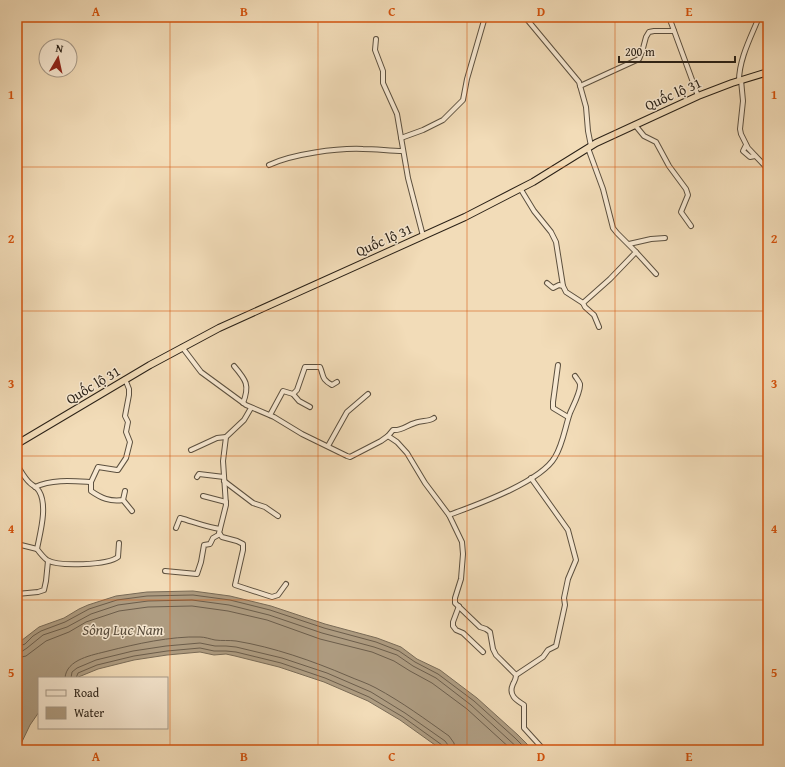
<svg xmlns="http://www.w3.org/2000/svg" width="785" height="767" viewBox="0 0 785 767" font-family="'Gentium Book Plus',serif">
  <rect width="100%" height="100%" fill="#f2dcb8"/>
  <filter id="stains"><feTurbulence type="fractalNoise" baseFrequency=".005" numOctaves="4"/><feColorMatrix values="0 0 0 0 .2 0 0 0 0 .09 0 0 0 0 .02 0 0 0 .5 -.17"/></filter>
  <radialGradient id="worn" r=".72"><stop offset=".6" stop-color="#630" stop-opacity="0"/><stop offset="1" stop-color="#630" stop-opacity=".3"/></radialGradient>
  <!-- water -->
  <polygon fill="#ae9c81" stroke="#796b57" points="193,591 230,596 271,606 325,624 377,638 401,647 417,659 440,670 477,698 518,735 533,750 442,750 400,720 368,701 324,682 279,667 235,656 226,654 214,655 200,652 167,655 134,660 98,669 76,678 39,678 39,712 30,725 18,750 17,750 17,644 39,627 64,618 79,609 88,605 116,596 147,592"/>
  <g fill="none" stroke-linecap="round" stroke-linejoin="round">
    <!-- shore -->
    <g stroke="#6c5e4c" stroke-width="1">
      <polyline points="17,647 25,644 33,636 41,631 65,622 89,609 117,600 147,596 193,595 230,600 270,610 324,628 376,642 399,651 415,662 438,674 474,701 515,738 527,750"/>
      <polyline points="17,652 21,652 27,648 43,635 67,627 91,614 118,605 148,601 192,600 229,605 269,615 322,633 374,647 397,655 413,666 436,678 471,705 520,750"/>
      <polyline points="17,658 26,656 46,641 69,632 86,622 119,611 148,607 192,606 228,611 267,620 320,639 372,652 394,661 410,671 432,683 467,709 512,750"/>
      <path d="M65 678C66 659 93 655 108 651 136 644 171 636 200 637 205 637 210 639 215 640 222 641 229 640 236 641 273 647 313 661 348 676 357 680 367 683 376 688 402 702 425 719 449 736L454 743 455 750"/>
      <polyline points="71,678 72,672 77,668 96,660 133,651 166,646 200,643 215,646 226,646 236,647 282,658 327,673 371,692 405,713 445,741 448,745 449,750"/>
      <polyline points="76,678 78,673 97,665 134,656 167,651 200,648 214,651 226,651 236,652 281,663 325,678 369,697 403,717 442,745 444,750"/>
    </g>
    <defs>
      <g id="minor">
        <polyline points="525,17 579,82 586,107 588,131 591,146"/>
        <polyline points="669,17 698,96"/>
        <polyline points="376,39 375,50 383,71 383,83 397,114 408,178 423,236"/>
        <polyline points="741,80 743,101 740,129 741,134 748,148 768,169"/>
        <path d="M739 81C739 59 751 37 759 17"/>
        <polyline points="580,86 639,59 642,52 646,37 649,32 654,31 674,31"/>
        <polyline points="635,125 644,136 656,142 669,166 686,189 688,195 681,212 691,226"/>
        <polyline points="401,138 423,130 443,120 463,100 467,79 485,17"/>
        <polyline points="746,145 743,151 750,157 755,156"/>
        <polyline points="588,148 603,189 613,228 617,233 636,252 610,279 583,303 585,307 594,315 599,327"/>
        <path d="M269 165C292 154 337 148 363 149 377 149 390 151 403 151"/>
        <polyline points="520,188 534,211 551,232 556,242 563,286"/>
        <polyline points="629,244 651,239 665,238"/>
        <polyline points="636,252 656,274"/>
        <polyline points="547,283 553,288 559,285 563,286 566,292 583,303"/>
        <path d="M182 347 201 372 246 405 274 417 302 434 347 456 350 457 381 441 388 436 397 442 407 453 425 483 449 515 462 542 463 554 461 579 455 598V603L480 627 486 629 490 632 493 649 496 655 516 675C516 679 515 680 513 684 508 695 516 700 524 705V728L544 750"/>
        <polyline points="558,365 553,402 553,408 568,417"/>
        <path d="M234 366C246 380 250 385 243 403"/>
        <path d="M293 394 297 390 305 367H320C324 376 321 379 332 385L337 382"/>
        <polyline points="251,408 244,420 226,437 223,461 226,505 219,533 222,537 237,541 243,544 243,550 235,585 272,597 278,595 286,584"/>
        <polyline points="270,415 283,391 293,394 299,401 310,407"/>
        <path d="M388 436 393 430C402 431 407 425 415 423 421 420 429 422 434 418"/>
        <polyline points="328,446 347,412 368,394"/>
        <polyline points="191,450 217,438 226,437"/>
        <path d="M17 465C21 471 25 479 30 483 33 486 37 487 39 491 48 506 40 533 37 549 40 553 43 557 47 560 59 567 108 565 118 557L119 543"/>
        <polyline points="197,477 199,474 224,477"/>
        <polyline points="224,481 253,503 265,507 278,516"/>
        <path d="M91 482V491C101 498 110 502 123 500L125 491"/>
        <path d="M35 487C52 479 73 481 91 482L98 467 117 470H118L126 458 130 442 126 432 128 422 125 416 129 395V389L125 379"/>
        <polyline points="203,496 226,502"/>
        <polyline points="123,500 132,511"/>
        <path d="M449 515C476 505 541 482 555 457 563 444 565 427 570 413 573 406 581 391 580 384 579 381 577 379 575 376"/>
        <path d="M176 528 180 518C194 522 206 527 220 529"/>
        <polyline points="17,544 37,549"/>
        <polyline points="165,571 197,574 201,562 204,545 210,544 213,538 220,534"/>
        <polyline points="17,594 38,592 44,590 46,581 48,561"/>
        <polyline points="459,606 453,622 453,626 456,630 463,633 483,652"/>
        <polyline points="516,675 543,657 548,650 556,646 565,605 564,598 568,579 576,560 568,530 531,478"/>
      </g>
      <polyline id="trunk" points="17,444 150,365 219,328 465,217 533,182 596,143 635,125 698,96 732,83 768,72"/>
    </defs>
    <!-- minor casing -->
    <use href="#minor" stroke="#5c503f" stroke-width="6"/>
    <!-- trunk casing -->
    <use href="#trunk" stroke="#2a2117" stroke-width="8"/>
    <!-- minor -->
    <use href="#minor" stroke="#f7e8d1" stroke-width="4"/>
    <!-- trunk -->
    <use href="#trunk" stroke="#f2dcb8" stroke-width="6"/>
  </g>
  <!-- grid -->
  <path fill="none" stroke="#d5530d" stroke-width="1" stroke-opacity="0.55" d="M170 17V750M318 17V750M467 17V750M615 17V750M17 167H768M17 311H768M17 456H768M17 600H768"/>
  <g text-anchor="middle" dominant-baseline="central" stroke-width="3" stroke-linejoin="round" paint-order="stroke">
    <!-- street labels -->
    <g font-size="14" fill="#2a2117" stroke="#f7e8d1">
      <text transform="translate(673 94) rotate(-24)">Quốc lộ 31</text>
      <text transform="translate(384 240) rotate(-24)">Quốc lộ 31</text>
      <text transform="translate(93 385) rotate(-31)">Quốc lộ 31</text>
    </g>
    <!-- water labels -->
    <g font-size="15" font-style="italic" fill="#584c3c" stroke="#f7e8d1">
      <text x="123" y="629">Sông Lục Nam</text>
    </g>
  </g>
  <!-- margin -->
  <rect width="785" height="767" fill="none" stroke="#f2dcb8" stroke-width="44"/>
  <!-- legend -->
  <rect x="38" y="677" width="130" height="52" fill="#f7e8d1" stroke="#a59887"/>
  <rect x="46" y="690" width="20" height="6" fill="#f7e8d1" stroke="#a59887"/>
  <text x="74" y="697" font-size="12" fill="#2a2117">Road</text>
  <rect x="46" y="707" width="20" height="12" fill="#ae9c81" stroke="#a59887"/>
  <text x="74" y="717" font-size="12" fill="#2a2117">Water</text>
  <!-- north arrow -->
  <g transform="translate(58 58) rotate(9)"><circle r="19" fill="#f7e8d1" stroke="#a59887"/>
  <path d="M0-3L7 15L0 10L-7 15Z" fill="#8f2418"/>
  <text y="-6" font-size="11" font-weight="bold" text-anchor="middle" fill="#2a2117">N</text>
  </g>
  <!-- scale -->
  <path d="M619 56v6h116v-6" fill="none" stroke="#2a2117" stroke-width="2"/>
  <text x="625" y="56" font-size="12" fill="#2a2117" stroke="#f7e8d1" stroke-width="3" paint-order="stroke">200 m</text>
  <rect x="22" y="22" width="741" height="723" fill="none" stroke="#d5530d" stroke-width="1.5"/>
  <g font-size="13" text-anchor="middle" font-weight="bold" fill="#d5530d">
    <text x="96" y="16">A</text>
    <text x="244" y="16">B</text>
    <text x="392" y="16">C</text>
    <text x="541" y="16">D</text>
    <text x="689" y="16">E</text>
    <text x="11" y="99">1</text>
    <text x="774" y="99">1</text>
    <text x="11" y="243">2</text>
    <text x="774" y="243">2</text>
    <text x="11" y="388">3</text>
    <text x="774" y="388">3</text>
    <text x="11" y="533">4</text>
    <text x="774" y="533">4</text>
    <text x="11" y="677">5</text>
    <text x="774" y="677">5</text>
    <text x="96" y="761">A</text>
    <text x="244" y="761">B</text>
    <text x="392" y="761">C</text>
    <text x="541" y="761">D</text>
    <text x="689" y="761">E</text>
  </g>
  <rect width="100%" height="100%" filter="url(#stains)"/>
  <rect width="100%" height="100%" fill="url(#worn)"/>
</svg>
